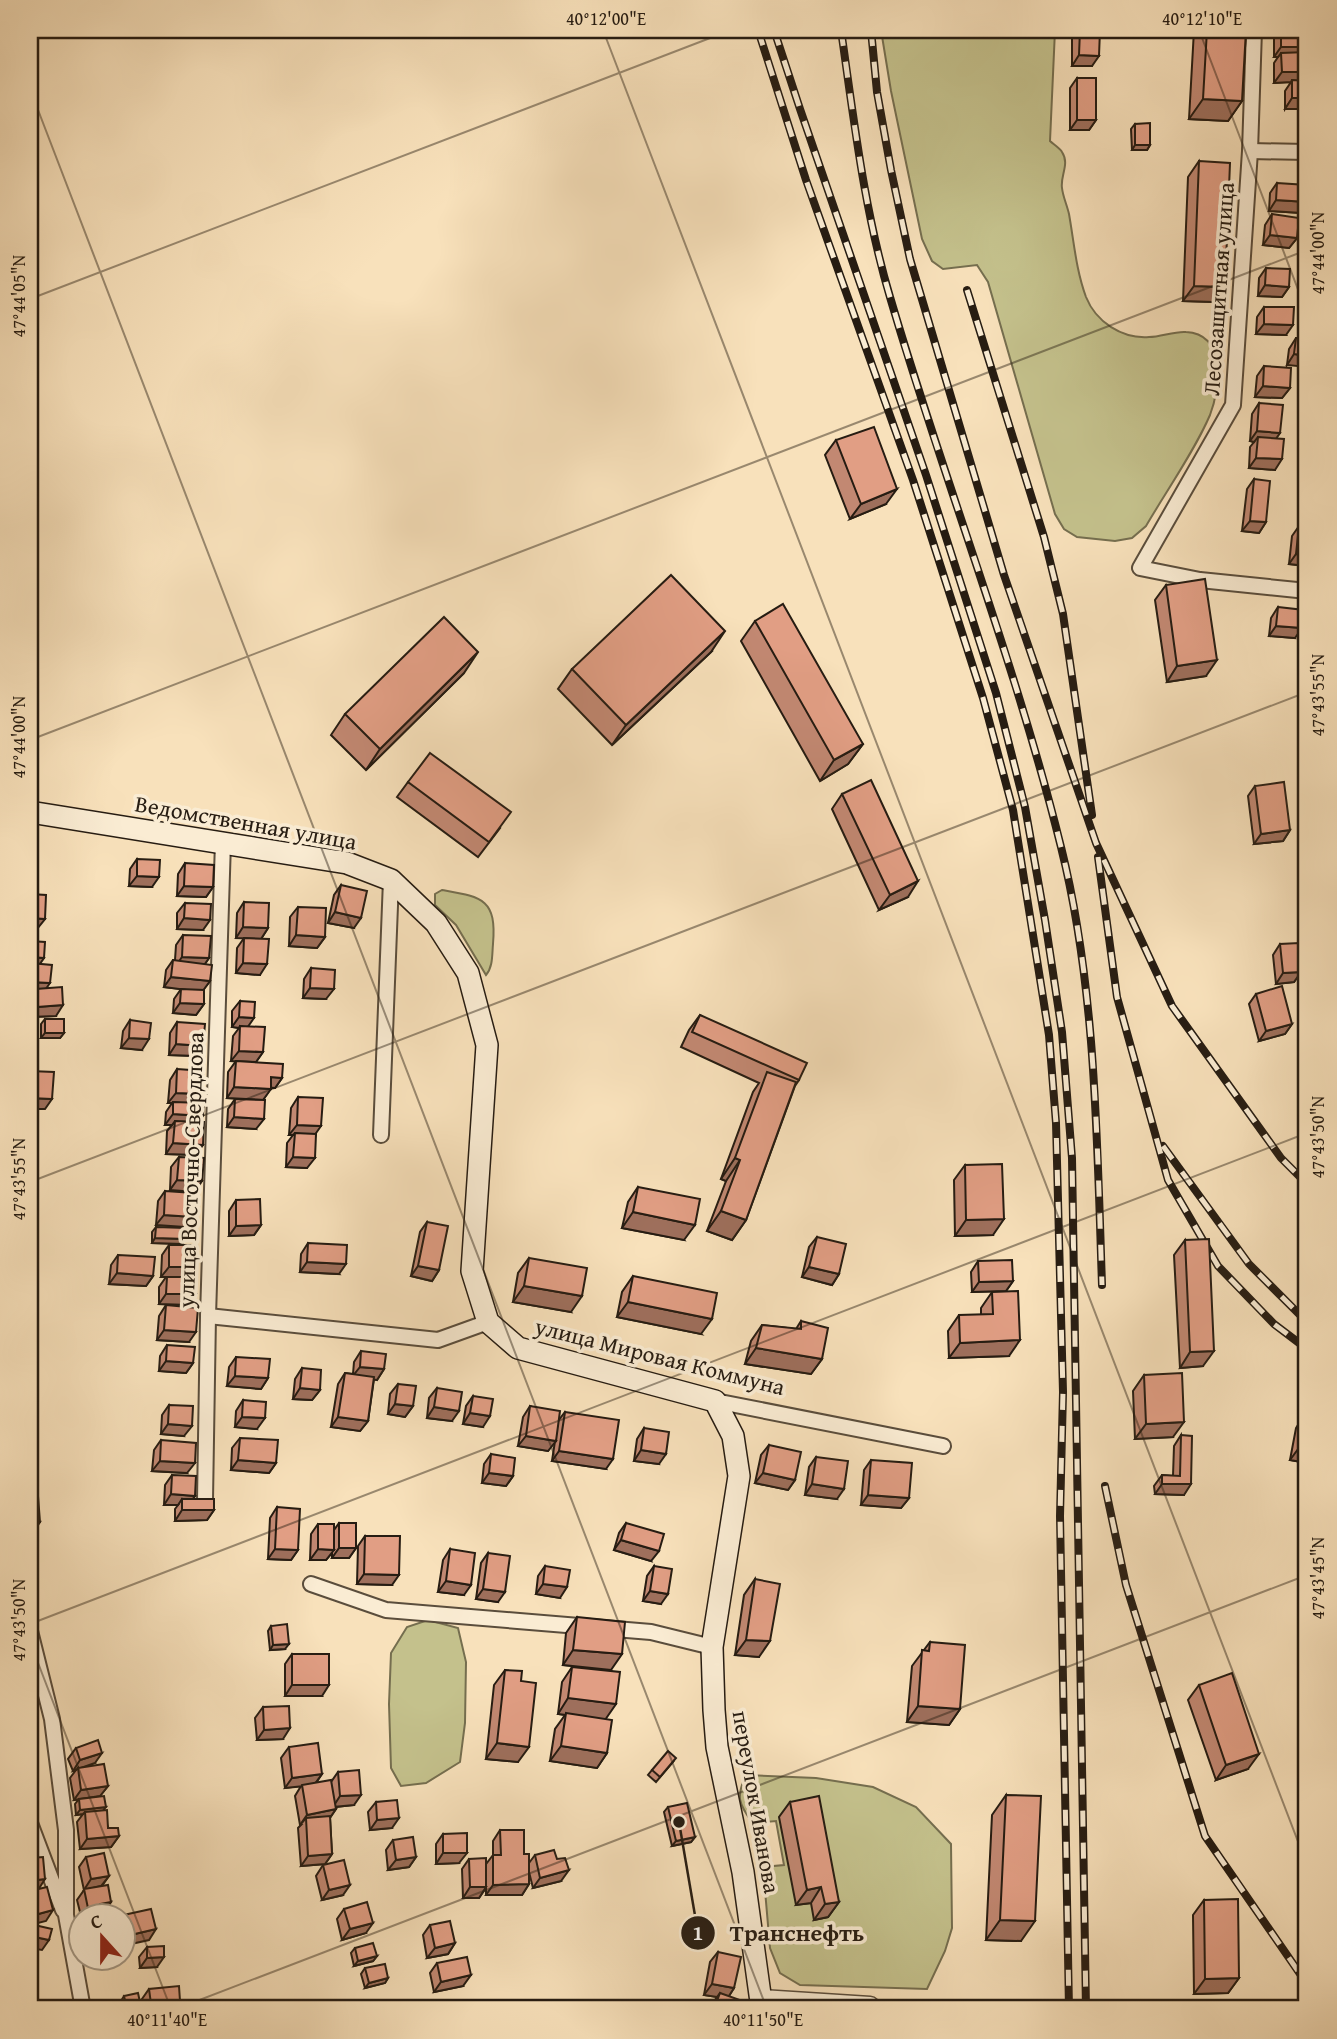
<svg xmlns="http://www.w3.org/2000/svg" width="1337" height="2039" viewBox="0 0 1337 2039" font-family="'Gentium Book Plus',serif">
  <rect width="100%" height="100%" fill="#f8e1bb"/>
  <filter id="stains"><feTurbulence type="fractalNoise" baseFrequency=".00286" numOctaves="4"/><feColorMatrix values="0 0 0 0 .2 0 0 0 0 .09 0 0 0 0 .02 0 0 0 .5 -.17"/></filter>
  <radialGradient id="worn" r=".72"><stop offset=".6" stop-color="#630" stop-opacity="0"/><stop offset="1" stop-color="#630" stop-opacity=".3"/></radialGradient>
  <!-- green -->
  <g fill="#c4c18c" stroke="#756e4f" stroke-width="2">
    <path d="M881 30H1055L1050 141C1053 144 1060 148 1062 152 1070 164 1060 176 1062 188 1063 197 1067 205 1069 214 1074 242 1076 270 1086 297 1096 322 1122 339 1149 337 1161 337 1174 331 1186 332 1227 334 1220 389 1210 415 1194 452 1167 490 1146 526L1132 538 1115 541 1077 537 1064 529 1055 514 988 282 977 265 943 269 932 261 922 239 891 91Z"/>
    <path d="M442 890C481 897 497 898 493 944 492 955 493 967 486 975L456 925 435 905V894Z"/>
    <polygon points="428,1620 458,1628 466,1662 465,1723 460,1762 426,1783 401,1786 391,1768 389,1704 391,1653 407,1627"/>
    <path d="M746 1775 816 1778 873 1787 916 1807 951 1844 952 1928 945 1951 927 1989 800 1985 780 1973 770 1948 763 1867 784 1865 776 1821 753 1823C738 1804 736 1796 746 1775Z"/>
  </g>
  <g fill="none" stroke-linecap="round" stroke-linejoin="round">
    <defs>
      <g id="minor">
        <polyline points="1254,30 1250,151 1233,405 1140,568 1200,580 1307,591"/>
        <polyline points="1250,151 1307,152"/>
        <polyline points="381,1135 391,880"/>
        <polyline points="208,1316 438,1340 488,1322"/>
        <polyline points="715,1401 943,1446"/>
        <polyline points="205,1500 208,1316 223,842"/>
        <polyline points="311,1584 386,1610 651,1632 712,1647"/>
        <polyline points="30,1631 52,1719 66,1830 66,1915 83,2009"/>
        <polyline points="30,1823 63,1910"/>
      </g>
      <polyline id="tertiary" points="761,1999 870,2006 870,2009"/>
      <polyline id="secondary" points="30,812 347,863 391,880 436,923 468,973 487,1045 472,1271 488,1322 518,1348 715,1401 733,1436 739,1476 712,1647 714,1710 717,1747 743,1872 762,2009"/>
    </defs>
    <!-- minor casing -->
    <use href="#minor" stroke="#5a4d3c" stroke-width="18"/>
    <!-- tertiary casing -->
    <use href="#tertiary" stroke="#5a4d3c" stroke-width="21"/>
    <!-- secondary casing -->
    <use href="#secondary" stroke="#261c12" stroke-width="24"/>
    <!-- minor -->
    <use href="#minor" stroke="#faecd3" stroke-width="14"/>
    <!-- tertiary -->
    <use href="#tertiary" stroke="#faecd3" stroke-width="18"/>
    <!-- secondary -->
    <use href="#secondary" stroke="#faecd3" stroke-width="21"/>
    <defs>
      <g id="rail">
        <polyline points="758,30 806,180 913,480 983,698 1013,810 1049,1035 1056,1123 1063,1392 1060,1516 1069,2009"/>
        <polyline points="774,30 800,109 926,475 996,693 1025,807 1045,920 1062,1032 1072,1158 1086,2009"/>
        <path d="M841 30C854 120 864 210 890 297 944 481 1015 661 1061 847 1096 987 1097 1141 1102 1285"/>
        <polyline points="871,30 877,92 891,170 910,259 1004,575 1096,843 1172,1006 1281,1158 1307,1184"/>
        <polyline points="967,290 1044,537 1063,614 1092,815"/>
        <polyline points="1098,857 1117,997 1168,1180 1218,1266 1274,1324 1307,1349"/>
        <polyline points="1163,1146 1249,1264 1307,1322"/>
        <polyline points="1105,1486 1126,1585 1205,1836 1307,1984"/>
      </g>
    </defs>
    <!-- rail casing -->
    <use href="#rail" stroke="#261c12" stroke-width="8"/>
    <!-- rail -->
    <use href="#rail" stroke="#faecd3" stroke-width="5" stroke-dasharray="16" stroke-linecap="butt"/>
  </g>
  <!-- wall -->
  <g fill="#c28872" stroke="#261c12" stroke-width="2">
    <polygon points="1072,30 1100,30 1092,66 1072,66"/>
    <polygon points="1194,30 1246,30 1242,101 1228,121 1189,119"/>
    <polygon points="1279,30 1307,30 1307,49 1305,52 1307,77 1285,109 1285,91 1291,82 1274,83 1274,63 1278,57 1274,57 1274,36"/>
    <polygon points="1077,78 1096,120 1089,130 1070,130 1070,88"/>
    <polygon points="1135,124 1150,145 1147,150 1132,150 1131,129"/>
    <polygon points="1199,161 1225,287 1214,302 1183,301 1188,177"/>
    <polygon points="1277,183 1302,213 1269,211 1270,193"/>
    <polygon points="1272,214 1297,238 1289,248 1263,245 1265,225"/>
    <polygon points="1266,268 1289,287 1282,297 1258,296 1259,278"/>
    <polygon points="1264,307 1286,335 1256,334 1257,317"/>
    <polygon points="1296,338 1307,339 1287,365 1289,349"/>
    <polygon points="1264,366 1290,388 1282,398 1255,397 1257,376"/>
    <polygon points="1259,403 1276,438 1275,470 1249,468 1250,447 1254,442 1250,441 1252,414"/>
    <polygon points="836,440 886,504 850,519 825,455"/>
    <polygon points="1254,479 1266,522 1259,533 1242,531 1247,489"/>
    <polygon points="1299,526 1307,527 1307,565 1306,566 1289,564 1292,536"/>
    <polygon points="1166,585 1206,676 1167,682 1155,600"/>
    <polygon points="1278,607 1295,638 1269,636 1271,618"/>
    <polygon points="755,621 863,744 848,764 820,781 741,641"/>
    <polygon points="711,652 612,745 558,689 572,669"/>
    <polygon points="464,673 366,770 331,735 345,714"/>
    <polygon points="408,782 500,828 478,857 397,797"/>
    <polygon points="1255,786 1290,830 1283,841 1254,844 1248,796"/>
    <polygon points="842,794 908,897 879,910 832,809"/>
    <polygon points="137,859 152,887 129,886 130,869"/>
    <polygon points="185,863 213,887 206,897 177,896 178,874"/>
    <polygon points="341,885 354,928 328,923 334,895"/>
    <polygon points="244,902 268,928 261,939 260,975 236,973 237,948 244,938 236,938 237,913"/>
    <polygon points="185,903 203,930 177,929 177,913"/>
    <polygon points="298,907 325,937 317,948 289,946 290,917"/>
    <polygon points="183,935 209,958 205,964 210,981 203,990 204,1004 196,1015 173,1013 174,999 181,989 164,987 166,970 173,960 175,960 176,945"/>
    <polygon points="1280,944 1301,972 1294,982 1276,984 1273,955"/>
    <polygon points="40,964 47,988 56,1016 30,1017 30,998 34,993"/>
    <polygon points="311,968 326,999 303,998 304,979"/>
    <polygon points="1256,994 1292,1024 1285,1034 1259,1041 1249,1004"/>
    <polygon points="240,1001 248,1026 263,1052 256,1062 231,1061 233,1036 239,1028 232,1027 232,1011"/>
    <polygon points="700,1015 799,1080 795,1086 746,1220 732,1240 707,1231 726,1181 721,1179 753,1092 759,1083 681,1047 689,1030"/>
    <polygon points="45,1019 64,1033 60,1038 41,1038 41,1024"/>
    <polygon points="130,1020 142,1050 121,1048 123,1031"/>
    <polygon points="177,1022 196,1056 169,1055 170,1033"/>
    <polygon points="236,1061 282,1078 275,1088 271,1088 263,1100 227,1098 228,1072"/>
    <polygon points="177,1069 196,1103 199,1122 196,1155 166,1154 167,1131 172,1125 165,1125 166,1112 172,1103 168,1103 170,1080"/>
    <polygon points="298,1097 316,1134 307,1168 286,1167 287,1143 293,1135 289,1135 291,1108"/>
    <polygon points="235,1099 256,1129 227,1127 228,1109"/>
    <polygon points="179,1157 195,1192 170,1190 171,1167"/>
    <polygon points="965,1165 993,1235 955,1236 954,1180"/>
    <polygon points="638,1187 684,1240 622,1228 628,1202"/>
    <polygon points="165,1191 193,1217 185,1227 156,1225 158,1201"/>
    <polygon points="236,1200 261,1225 254,1235 229,1236 229,1211"/>
    <polygon points="427,1222 439,1270 432,1281 411,1276 420,1232"/>
    <polygon points="156,1227 182,1244 152,1243 152,1232"/>
    <polygon points="817,1237 839,1274 832,1285 802,1277 809,1247"/>
    <polygon points="1185,1240 1203,1366 1180,1368 1174,1255"/>
    <polygon points="308,1243 339,1274 300,1272 301,1254"/>
    <polygon points="169,1245 196,1294 189,1305 159,1304 159,1287 166,1277 161,1277 162,1255"/>
    <polygon points="118,1255 153,1276 146,1286 109,1284 111,1265"/>
    <polygon points="529,1258 571,1312 513,1302 518,1273"/>
    <polygon points="978,1261 1013,1281 1006,1291 972,1292 971,1272"/>
    <polygon points="633,1276 701,1334 617,1317 622,1292"/>
    <polygon points="992,1292 1009,1356 949,1358 948,1331 959,1315 981,1315 981,1308"/>
    <polygon points="166,1305 189,1342 157,1340 159,1316"/>
    <polygon points="801,1321 822,1359 811,1374 745,1364 751,1341 762,1325 796,1329"/>
    <polygon points="167,1345 193,1363 186,1373 159,1371 160,1356"/>
    <polygon points="361,1351 384,1369 377,1380 374,1379 368,1421 360,1431 331,1427 338,1384 345,1373 353,1374 354,1362"/>
    <polygon points="236,1357 268,1378 261,1389 227,1386 229,1367"/>
    <polygon points="302,1368 320,1390 312,1400 293,1399 295,1379"/>
    <polygon points="1144,1375 1173,1437 1135,1439 1133,1391"/>
    <polygon points="398,1384 413,1406 405,1417 388,1414 390,1394"/>
    <polygon points="437,1388 452,1421 427,1418 429,1398"/>
    <polygon points="473,1396 483,1427 463,1424 466,1406"/>
    <polygon points="243,1400 257,1429 235,1427 236,1411"/>
    <polygon points="169,1405 184,1436 161,1434 162,1415"/>
    <polygon points="530,1406 558,1421 565,1412 606,1469 552,1461 555,1441 548,1451 518,1446 523,1417"/>
    <polygon points="1306,1412 1307,1412 1307,1463 1290,1460 1296,1428"/>
    <polygon points="644,1428 659,1464 634,1461 637,1439"/>
    <polygon points="1181,1435 1184,1495 1155,1494 1154,1486 1162,1475 1173,1476 1174,1446"/>
    <polygon points="240,1438 276,1463 269,1473 231,1470 232,1448"/>
    <polygon points="161,1440 187,1473 152,1471 154,1450"/>
    <polygon points="769,1445 795,1480 788,1490 755,1483 761,1455"/>
    <polygon points="491,1454 513,1476 506,1486 482,1483 484,1464"/>
    <polygon points="816,1457 837,1499 805,1495 809,1467"/>
    <polygon points="871,1460 909,1498 901,1508 861,1505 864,1470"/>
    <polygon points="172,1475 195,1496 192,1499 214,1510 207,1520 175,1521 175,1509 178,1505 164,1505 165,1485"/>
    <polygon points="277,1507 298,1550 291,1560 268,1559 270,1518"/>
    <polygon points="339,1523 356,1548 349,1558 332,1558 332,1553 326,1560 310,1560 311,1534 318,1524 334,1530"/>
    <polygon points="626,1523 651,1561 614,1550 619,1533"/>
    <polygon points="365,1536 392,1585 357,1584 358,1546"/>
    <polygon points="450,1549 464,1595 438,1592 443,1560"/>
    <polygon points="488,1553 498,1602 476,1599 481,1563"/>
    <polygon points="545,1566 560,1598 536,1594 538,1576"/>
    <polygon points="654,1566 661,1604 643,1601 647,1576"/>
    <polygon points="755,1579 759,1657 735,1655 744,1595"/>
    <polygon points="577,1617 611,1670 563,1665 566,1633"/>
    <polygon points="271,1626 285,1649 270,1650 268,1631"/>
    <polygon points="930,1642 960,1709 949,1725 907,1722 912,1666"/>
    <polygon points="292,1654 322,1696 285,1696 285,1664"/>
    <polygon points="572,1667 605,1719 607,1753 597,1768 550,1761 555,1729 565,1715 558,1714 562,1682"/>
    <polygon points="505,1670 521,1681 518,1762 486,1759 494,1685"/>
    <polygon points="1199,1685 1248,1769 1216,1780 1188,1700"/>
    <polygon points="263,1707 283,1739 257,1740 255,1718"/>
    <polygon points="289,1747 322,1774 316,1783 331,1782 338,1772 354,1805 336,1807 336,1809 330,1818 332,1854 325,1864 301,1866 298,1828 301,1825 300,1825 295,1796 301,1786 285,1788 281,1758"/>
    <polygon points="76,1748 95,1763 86,1766 108,1786 100,1796 103,1810 108,1828 119,1836 111,1847 80,1849 77,1822 83,1814 76,1815 75,1804 79,1799 74,1800 70,1778 76,1770 73,1771 68,1759"/>
    <polygon points="672,1763 656,1782 648,1775 652,1770"/>
    <polygon points="1006,1795 1021,1941 986,1940 992,1815"/>
    <polygon points="376,1802 392,1828 370,1830 368,1812"/>
    <polygon points="790,1802 839,1902 828,1917 814,1920 811,1903 796,1905 779,1817"/>
    <polygon points="668,1807 695,1837 691,1842 672,1846 664,1812"/>
    <polygon points="500,1830 524,1854 529,1863 535,1855 561,1881 533,1888 529,1872 529,1884 522,1895 486,1895 486,1888 479,1898 463,1898 462,1869 469,1859 486,1864 493,1855 493,1841"/>
    <polygon points="443,1834 459,1863 436,1864 436,1844"/>
    <polygon points="393,1840 416,1857 409,1867 388,1870 386,1850"/>
    <polygon points="86,1857 109,1876 102,1886 111,1902 104,1912 99,1913 97,1916 81,1916 77,1900 84,1890 79,1867"/>
    <polygon points="323,1865 343,1895 322,1900 316,1876"/>
    <polygon points="1204,1900 1239,1978 1228,1993 1194,1994 1193,1915"/>
    <polygon points="344,1909 366,1933 342,1940 337,1919"/>
    <polygon points="430,1925 455,1943 448,1954 427,1958 423,1935"/>
    <polygon points="147,1947 157,1967 140,1968 139,1957"/>
    <polygon points="355,1948 377,1956 373,1961 354,1966 351,1953"/>
    <polygon points="718,1952 734,1988 729,1996 737,2009 710,2009 712,2004 717,1997 704,1995 710,1962"/>
    <polygon points="437,1963 463,1986 434,1992 430,1973"/>
    <polygon points="365,1968 388,1978 385,1983 365,1988 361,1974"/>
    <polygon points="149,1989 175,2009 143,2009 142,1999"/>
    <polygon points="124,1996 139,2009 122,2009 121,2001"/>
  </g>
  <!-- shaded-wall -->
  <g fill="#9e6f5c" stroke="#261c12" stroke-width="2">
    <polygon points="1281,47 1307,47 1307,49 1302,57 1281,53 1278,57 1274,57"/>
    <polygon points="1079,55 1099,56 1092,66 1072,66"/>
    <polygon points="1282,72 1307,72 1307,77 1304,82 1292,80 1291,82 1274,83"/>
    <polygon points="1292,98 1307,98 1307,109 1285,109"/>
    <polygon points="1203,99 1242,101 1228,121 1189,119"/>
    <polygon points="1077,120 1096,120 1089,130 1070,130"/>
    <polygon points="1135,145 1150,145 1147,150 1132,150"/>
    <polygon points="1276,200 1307,202 1307,205 1302,213 1269,211"/>
    <polygon points="1270,235 1297,238 1289,248 1263,245"/>
    <polygon points="1265,285 1289,287 1282,297 1258,296"/>
    <polygon points="1194,286 1225,287 1214,302 1183,301"/>
    <polygon points="1264,324 1293,325 1286,335 1256,334"/>
    <polygon points="1294,354 1307,356 1307,367 1287,365"/>
    <polygon points="1263,386 1290,388 1282,398 1255,397"/>
    <polygon points="1257,431 1280,433 1273,443 1258,437 1254,442 1250,441"/>
    <polygon points="1256,458 1282,459 1275,470 1249,468"/>
    <polygon points="897,489 886,504 850,519 861,504"/>
    <polygon points="1250,521 1266,522 1259,533 1242,531"/>
    <polygon points="1296,554 1307,555 1307,565 1306,566 1289,564"/>
    <polygon points="1276,626 1302,628 1295,638 1269,636"/>
    <polygon points="725,631 711,652 612,745 626,725"/>
    <polygon points="478,652 464,673 366,770 380,749"/>
    <polygon points="1217,660 1206,676 1167,682 1177,666"/>
    <polygon points="863,744 848,764 820,781 834,760"/>
    <polygon points="1290,830 1283,841 1254,844 1261,834"/>
    <polygon points="137,876 159,877 152,887 129,886"/>
    <polygon points="918,881 908,897 879,910 890,895"/>
    <polygon points="184,886 213,887 206,897 177,896"/>
    <polygon points="335,912 361,918 354,928 328,923"/>
    <polygon points="30,918 45,919 37,929 30,929"/>
    <polygon points="184,918 210,920 203,930 177,929"/>
    <polygon points="243,927 268,928 261,939 236,938"/>
    <polygon points="296,935 325,937 317,948 289,946"/>
    <polygon points="30,957 44,958 37,968 30,968"/>
    <polygon points="182,957 209,958 202,968 175,967"/>
    <polygon points="243,963 267,964 260,975 236,973"/>
    <polygon points="1301,972 1294,982 1276,984 1283,973"/>
    <polygon points="171,977 210,981 202,992 164,987"/>
    <polygon points="30,982 50,983 43,993 36,989 34,993 30,992"/>
    <polygon points="310,988 334,989 326,999 303,998"/>
    <polygon points="180,1003 204,1004 196,1015 173,1013"/>
    <polygon points="63,1005 56,1016 30,1017 37,1007"/>
    <polygon points="239,1017 254,1018 247,1028 240,1026 239,1028 232,1027"/>
    <polygon points="1292,1024 1285,1034 1259,1041 1266,1031"/>
    <polygon points="45,1033 64,1033 60,1038 41,1038"/>
    <polygon points="129,1038 149,1039 142,1050 121,1048"/>
    <polygon points="176,1044 203,1046 196,1056 169,1055"/>
    <polygon points="239,1051 263,1052 256,1062 231,1061"/>
    <polygon points="271,1077 282,1078 275,1088 264,1087"/>
    <polygon points="234,1087 271,1089 263,1100 227,1098"/>
    <polygon points="176,1093 202,1094 195,1105 173,1102 172,1103 168,1103"/>
    <polygon points="30,1098 52,1099 45,1109 30,1109"/>
    <polygon points="173,1114 203,1116 196,1126 175,1121 172,1125 165,1125"/>
    <polygon points="234,1117 264,1119 256,1129 227,1127"/>
    <polygon points="297,1125 321,1126 314,1136 295,1133 293,1135 289,1135"/>
    <polygon points="173,1143 203,1145 196,1155 166,1154"/>
    <polygon points="293,1157 315,1158 307,1168 286,1167"/>
    <polygon points="735,1158 740,1160 726,1181 721,1179"/>
    <polygon points="177,1180 202,1181 195,1192 170,1190"/>
    <polygon points="721,1211 746,1220 732,1240 707,1231"/>
    <polygon points="633,1212 695,1225 684,1240 622,1228"/>
    <polygon points="164,1215 193,1217 185,1227 156,1225"/>
    <polygon points="1004,1219 993,1235 955,1236 966,1220"/>
    <polygon points="261,1225 254,1235 229,1236 236,1226"/>
    <polygon points="155,1238 186,1239 182,1244 152,1243"/>
    <polygon points="307,1262 346,1264 339,1274 300,1272"/>
    <polygon points="418,1266 439,1270 432,1281 411,1276"/>
    <polygon points="169,1267 193,1267 186,1277 161,1277"/>
    <polygon points="809,1267 839,1274 832,1285 802,1277"/>
    <polygon points="117,1273 153,1276 146,1286 109,1284"/>
    <polygon points="1013,1281 1006,1291 972,1292 979,1282"/>
    <polygon points="524,1286 582,1296 571,1312 513,1302"/>
    <polygon points="166,1294 196,1294 189,1305 159,1304"/>
    <polygon points="628,1302 712,1319 701,1334 617,1317"/>
    <polygon points="164,1330 196,1332 189,1342 157,1340"/>
    <polygon points="1020,1340 1009,1356 949,1358 960,1343"/>
    <polygon points="756,1348 822,1359 811,1374 745,1364"/>
    <polygon points="1214,1351 1203,1366 1180,1368 1190,1352"/>
    <polygon points="166,1361 193,1363 186,1373 159,1371"/>
    <polygon points="360,1367 384,1369 377,1380 352,1377"/>
    <polygon points="235,1376 268,1378 261,1389 227,1386"/>
    <polygon points="300,1388 320,1390 312,1400 293,1399"/>
    <polygon points="395,1404 413,1406 405,1417 388,1414"/>
    <polygon points="434,1407 459,1411 452,1421 427,1418"/>
    <polygon points="470,1413 490,1416 483,1427 463,1424"/>
    <polygon points="242,1417 265,1418 257,1429 235,1427"/>
    <polygon points="338,1417 368,1421 360,1431 331,1427"/>
    <polygon points="1184,1422 1173,1437 1135,1439 1146,1424"/>
    <polygon points="168,1424 192,1426 184,1436 161,1434"/>
    <polygon points="526,1436 556,1441 548,1451 518,1446"/>
    <polygon points="1301,1445 1307,1446 1307,1463 1290,1460"/>
    <polygon points="641,1450 666,1454 659,1464 634,1461"/>
    <polygon points="559,1451 613,1459 606,1469 552,1461"/>
    <polygon points="238,1460 276,1463 269,1473 231,1470"/>
    <polygon points="160,1461 195,1463 187,1473 152,1471"/>
    <polygon points="489,1473 513,1476 506,1486 482,1483"/>
    <polygon points="763,1473 795,1480 788,1490 755,1483"/>
    <polygon points="812,1484 844,1489 837,1499 805,1495"/>
    <polygon points="1162,1484 1191,1484 1184,1495 1155,1494"/>
    <polygon points="171,1494 195,1496 187,1506 182,1499 178,1505 164,1505"/>
    <polygon points="868,1495 909,1498 901,1508 861,1505"/>
    <polygon points="182,1510 214,1510 207,1520 175,1521"/>
    <polygon points="40,1522 33,1533 30,1533 30,1523"/>
    <polygon points="621,1540 659,1551 651,1561 614,1550"/>
    <polygon points="339,1548 356,1548 349,1558 332,1558"/>
    <polygon points="275,1549 298,1550 291,1560 268,1559"/>
    <polygon points="318,1549 334,1550 326,1560 310,1560"/>
    <polygon points="364,1574 399,1575 392,1585 357,1584"/>
    <polygon points="446,1581 471,1585 464,1595 438,1592"/>
    <polygon points="543,1584 567,1587 560,1598 536,1594"/>
    <polygon points="483,1589 505,1592 498,1602 476,1599"/>
    <polygon points="650,1591 668,1594 661,1604 643,1601"/>
    <polygon points="746,1640 770,1641 759,1657 735,1655"/>
    <polygon points="289,1644 285,1649 270,1650 273,1645"/>
    <polygon points="573,1650 622,1654 611,1670 563,1665"/>
    <polygon points="292,1685 329,1685 322,1696 285,1696"/>
    <polygon points="568,1698 616,1704 605,1720 558,1714"/>
    <polygon points="918,1706 960,1709 949,1725 907,1722"/>
    <polygon points="290,1728 283,1739 257,1740 264,1730"/>
    <polygon points="497,1743 529,1747 518,1762 486,1759"/>
    <polygon points="561,1746 607,1753 597,1768 550,1761"/>
    <polygon points="102,1753 95,1763 78,1769 78,1768 76,1770 73,1771 80,1760"/>
    <polygon points="1259,1754 1248,1769 1216,1780 1226,1765"/>
    <polygon points="322,1774 314,1785 285,1788 292,1778"/>
    <polygon points="108,1786 100,1796 74,1800 81,1790"/>
    <polygon points="361,1795 354,1805 333,1807 340,1796"/>
    <polygon points="106,1807 102,1812 85,1812 83,1814 76,1815 80,1810"/>
    <polygon points="336,1809 329,1819 306,1818 300,1825 307,1815"/>
    <polygon points="399,1818 392,1828 370,1830 377,1820"/>
    <polygon points="119,1836 111,1847 80,1849 87,1839"/>
    <polygon points="695,1837 691,1842 672,1846 676,1841"/>
    <polygon points="443,1853 467,1853 459,1863 436,1864"/>
    <polygon points="332,1854 325,1864 301,1866 308,1856"/>
    <polygon points="416,1857 409,1867 388,1870 396,1860"/>
    <polygon points="569,1870 561,1881 533,1888 540,1878"/>
    <polygon points="109,1876 101,1886 84,1890 91,1879"/>
    <polygon points="45,1879 38,1890 30,1891 30,1881"/>
    <polygon points="529,1884 522,1895 486,1895 493,1885"/>
    <polygon points="350,1885 343,1895 322,1900 329,1890"/>
    <polygon points="470,1887 486,1887 479,1898 463,1898"/>
    <polygon points="821,1887 811,1903 796,1905 807,1890"/>
    <polygon points="111,1902 104,1912 99,1913 97,1916 87,1916 100,1904"/>
    <polygon points="839,1902 828,1917 814,1920 825,1904"/>
    <polygon points="53,1910 46,1921 30,1925 30,1918 31,1916"/>
    <polygon points="1000,1920 1035,1921 1021,1941 986,1940"/>
    <polygon points="373,1923 366,1933 342,1940 350,1929"/>
    <polygon points="156,1929 149,1940 122,1946 122,1937"/>
    <polygon points="30,1936 49,1940 42,1950 30,1948"/>
    <polygon points="455,1943 448,1954 427,1958 435,1948"/>
    <polygon points="377,1956 373,1961 354,1966 358,1961"/>
    <polygon points="164,1957 157,1967 140,1968 147,1958"/>
    <polygon points="471,1975 463,1986 434,1992 441,1982"/>
    <polygon points="388,1978 385,1983 365,1988 369,1983"/>
    <polygon points="1239,1978 1228,1993 1194,1994 1205,1979"/>
    <polygon points="712,1984 734,1988 727,1999 720,1993 717,1997 704,1995"/>
    <polygon points="180,2001 175,2009 147,2009 151,2004"/>
  </g>
  <!-- building -->
  <g fill="#e19e84" stroke="#261c12" stroke-width="2">
    <polygon points="1080,30 1100,30 1099,56 1079,55"/>
    <polygon points="1207,30 1246,30 1242,101 1203,99"/>
    <rect x="1281" y="30" width="26" height="17"/>
    <polygon points="1307,52 1307,72 1282,72 1281,53"/>
    <rect x="1077" y="78" width="19" height="42"/>
    <polygon points="1292,80 1307,81 1307,98 1292,98"/>
    <polygon points="1150,123 1150,145 1135,145 1135,124"/>
    <polygon points="1199,161 1230,163 1225,287 1194,286"/>
    <polygon points="1277,183 1307,185 1307,202 1276,200"/>
    <polygon points="1272,214 1299,218 1297,238 1270,235"/>
    <polygon points="1266,268 1290,269 1289,287 1265,285"/>
    <polygon points="1264,307 1294,307 1293,325 1264,324"/>
    <polygon points="1296,338 1307,339 1307,356 1294,354"/>
    <polygon points="1264,366 1291,368 1290,388 1263,386"/>
    <polygon points="1259,403 1283,405 1280,433 1257,431"/>
    <polygon points="874,427 897,489 861,504 836,440"/>
    <polygon points="1258,437 1284,439 1282,459 1256,458"/>
    <polygon points="1254,479 1270,481 1266,522 1250,521"/>
    <polygon points="1299,526 1307,527 1307,555 1296,554"/>
    <polygon points="671,575 725,631 626,725 572,669"/>
    <polygon points="1205,579 1217,660 1177,666 1166,585"/>
    <polygon points="783,604 863,744 834,760 755,621"/>
    <polygon points="1278,607 1304,610 1302,628 1276,626"/>
    <polygon points="444,617 478,652 380,749 345,714"/>
    <polygon points="430,753 511,812 489,842 408,782"/>
    <polygon points="871,780 918,881 890,895 842,794"/>
    <polygon points="1284,782 1290,830 1261,834 1255,786"/>
    <polygon points="137,859 160,860 159,877 137,876"/>
    <polygon points="185,863 214,865 213,887 184,886"/>
    <polygon points="341,885 367,891 361,918 335,912"/>
    <polygon points="30,894 46,895 45,919 30,918"/>
    <polygon points="244,902 269,903 268,928 243,927"/>
    <polygon points="185,903 211,904 210,920 184,918"/>
    <polygon points="298,907 326,908 325,937 296,935"/>
    <polygon points="183,935 211,936 209,958 182,957"/>
    <polygon points="244,938 269,939 267,964 243,963"/>
    <polygon points="30,941 45,942 44,958 30,957"/>
    <polygon points="1299,943 1301,972 1283,973 1280,944"/>
    <polygon points="173,960 212,965 210,981 171,977"/>
    <polygon points="30,963 52,965 50,983 30,982"/>
    <polygon points="311,968 335,970 334,989 310,988"/>
    <polygon points="1282,986 1292,1024 1266,1031 1256,994"/>
    <polygon points="62,987 63,1005 37,1007 36,989"/>
    <polygon points="181,989 204,990 204,1004 180,1003"/>
    <polygon points="240,1001 255,1002 254,1018 239,1017"/>
    <polygon points="700,1015 807,1063 799,1080 692,1032"/>
    <rect x="45" y="1019" width="19" height="14"/>
    <polygon points="130,1020 151,1023 149,1039 129,1038"/>
    <polygon points="177,1022 205,1024 203,1046 176,1044"/>
    <polygon points="240,1026 265,1027 263,1052 239,1051"/>
    <polygon points="236,1061 283,1064 282,1078 271,1077 271,1089 234,1087"/>
    <polygon points="177,1069 204,1071 202,1094 176,1093"/>
    <polygon points="30,1071 54,1072 52,1099 30,1098"/>
    <polygon points="767,1072 796,1082 746,1220 721,1211 740,1160 735,1158"/>
    <polygon points="298,1097 323,1098 321,1126 297,1125"/>
    <polygon points="235,1099 265,1100 264,1119 234,1117"/>
    <polygon points="173,1102 204,1103 203,1116 173,1114"/>
    <polygon points="175,1121 204,1122 203,1145 173,1143"/>
    <polygon points="295,1133 316,1134 315,1158 293,1157"/>
    <polygon points="179,1157 204,1158 202,1181 177,1180"/>
    <polygon points="1002,1164 1004,1219 966,1220 965,1165"/>
    <polygon points="638,1187 700,1199 695,1225 633,1212"/>
    <polygon points="165,1191 194,1193 193,1217 164,1215"/>
    <polygon points="260,1199 261,1225 236,1226 236,1200"/>
    <polygon points="427,1222 448,1226 439,1270 418,1266"/>
    <polygon points="156,1227 186,1228 186,1239 155,1238"/>
    <polygon points="817,1237 846,1244 839,1274 809,1267"/>
    <polygon points="1209,1239 1214,1351 1190,1352 1185,1240"/>
    <polygon points="308,1243 347,1245 346,1264 307,1262"/>
    <polygon points="169,1245 194,1245 193,1267 169,1267"/>
    <polygon points="118,1255 155,1257 153,1276 117,1273"/>
    <polygon points="529,1258 587,1268 582,1296 524,1286"/>
    <polygon points="1012,1260 1013,1281 979,1282 978,1261"/>
    <polygon points="633,1276 717,1293 712,1319 628,1302"/>
    <polygon points="167,1277 196,1277 196,1294 166,1294"/>
    <polygon points="1018,1291 1020,1340 960,1343 959,1315 993,1314 992,1292"/>
    <polygon points="166,1305 198,1308 196,1332 164,1330"/>
    <polygon points="801,1321 828,1328 822,1359 756,1348 762,1325 801,1329"/>
    <polygon points="167,1345 195,1347 193,1363 166,1361"/>
    <polygon points="361,1351 386,1354 384,1369 360,1367"/>
    <polygon points="236,1357 270,1359 268,1378 235,1376"/>
    <polygon points="302,1368 321,1370 320,1390 300,1388"/>
    <polygon points="345,1373 374,1377 368,1421 338,1417"/>
    <polygon points="1182,1373 1184,1422 1146,1424 1144,1375"/>
    <polygon points="398,1384 416,1386 413,1406 395,1404"/>
    <polygon points="437,1388 462,1392 459,1411 434,1407"/>
    <polygon points="473,1396 493,1399 490,1416 470,1413"/>
    <polygon points="243,1400 266,1402 265,1418 242,1417"/>
    <polygon points="169,1405 193,1406 192,1426 168,1424"/>
    <polygon points="530,1406 560,1411 556,1441 526,1436"/>
    <polygon points="565,1412 619,1420 613,1459 559,1451"/>
    <polygon points="1306,1412 1307,1412 1307,1446 1301,1445"/>
    <polygon points="644,1428 669,1432 666,1454 641,1450"/>
    <polygon points="1181,1435 1192,1436 1191,1484 1162,1484 1162,1475 1180,1476"/>
    <polygon points="240,1438 278,1440 276,1463 238,1460"/>
    <polygon points="161,1440 196,1443 195,1463 160,1461"/>
    <polygon points="769,1445 801,1452 795,1480 763,1473"/>
    <polygon points="491,1454 515,1458 513,1476 489,1473"/>
    <polygon points="816,1457 848,1461 844,1489 812,1484"/>
    <polygon points="871,1460 912,1463 909,1498 868,1495"/>
    <polygon points="172,1475 196,1476 195,1496 171,1494"/>
    <polygon points="38,1496 40,1522 30,1523 30,1497"/>
    <rect x="182" y="1499" width="32" height="11"/>
    <polygon points="277,1507 300,1509 298,1550 275,1549"/>
    <rect x="339" y="1523" width="17" height="25"/>
    <polygon points="626,1523 664,1534 659,1551 621,1540"/>
    <polygon points="318,1524 334,1524 334,1550 318,1549"/>
    <polygon points="365,1536 400,1536 399,1575 364,1574"/>
    <polygon points="450,1549 475,1553 471,1585 446,1581"/>
    <polygon points="488,1553 510,1556 505,1592 483,1589"/>
    <polygon points="545,1566 570,1570 567,1587 543,1584"/>
    <polygon points="654,1566 672,1569 668,1594 650,1591"/>
    <polygon points="755,1579 780,1584 770,1641 746,1640"/>
    <polygon points="577,1617 625,1622 622,1654 573,1650"/>
    <polygon points="287,1624 289,1644 273,1645 271,1626"/>
    <polygon points="930,1642 965,1645 960,1709 918,1706 922,1650 929,1651"/>
    <rect x="292" y="1654" width="37" height="31"/>
    <polygon points="572,1667 620,1672 616,1704 568,1698"/>
    <polygon points="505,1670 522,1671 521,1681 536,1683 529,1747 497,1743"/>
    <polygon points="1232,1673 1259,1754 1226,1765 1199,1685"/>
    <polygon points="289,1706 290,1728 264,1730 263,1707"/>
    <polygon points="566,1713 612,1720 607,1753 561,1746"/>
    <polygon points="98,1740 102,1753 80,1760 76,1748"/>
    <polygon points="318,1743 322,1774 292,1778 289,1747"/>
    <polygon points="668,1751 676,1758 660,1777 652,1770"/>
    <polygon points="104,1764 108,1786 81,1790 78,1768"/>
    <polygon points="359,1770 361,1795 340,1796 338,1772"/>
    <polygon points="331,1780 336,1809 307,1815 302,1785"/>
    <polygon points="1006,1795 1041,1796 1035,1921 1000,1920"/>
    <polygon points="104,1796 106,1807 80,1810 79,1799"/>
    <polygon points="819,1796 839,1902 825,1904 821,1887 807,1890 790,1802"/>
    <polygon points="397,1800 399,1818 377,1820 376,1802"/>
    <polygon points="687,1803 695,1837 676,1841 668,1807"/>
    <polygon points="107,1810 108,1828 118,1828 119,1836 87,1839 85,1812"/>
    <polygon points="330,1816 332,1854 308,1856 306,1818"/>
    <polygon points="500,1830 524,1830 524,1854 529,1854 529,1884 493,1885 493,1855 501,1855"/>
    <polygon points="467,1833 467,1853 443,1853 443,1834"/>
    <polygon points="413,1837 416,1857 396,1860 393,1840"/>
    <polygon points="554,1850 557,1859 565,1858 569,1870 540,1878 535,1855"/>
    <polygon points="104,1853 109,1876 91,1879 86,1857"/>
    <polygon points="43,1857 45,1879 30,1881 30,1858"/>
    <polygon points="486,1858 486,1887 470,1887 469,1859"/>
    <polygon points="344,1860 350,1885 329,1890 323,1865"/>
    <polygon points="108,1885 111,1902 100,1904 101,1911 89,1913 84,1889"/>
    <polygon points="47,1887 53,1910 31,1916 30,1911 30,1891"/>
    <polygon points="1238,1899 1239,1978 1205,1979 1204,1900"/>
    <polygon points="367,1902 373,1923 350,1929 344,1909"/>
    <polygon points="151,1909 156,1929 122,1937 122,1916 119,1916"/>
    <polygon points="450,1921 455,1943 435,1948 430,1925"/>
    <polygon points="30,1924 52,1929 49,1940 30,1936"/>
    <polygon points="373,1943 377,1956 358,1961 355,1948"/>
    <polygon points="164,1946 164,1957 147,1958 147,1947"/>
    <polygon points="718,1952 741,1957 734,1988 712,1984"/>
    <polygon points="467,1957 471,1975 441,1982 437,1963"/>
    <polygon points="385,1964 388,1978 369,1983 365,1968"/>
    <polygon points="179,1986 180,2001 151,2004 149,1989"/>
    <polygon points="138,1993 141,2007 127,2009 124,1996"/>
    <polygon points="720,1993 740,2000 737,2009 714,2009"/>
  </g>
  <!-- ticks -->
  <path fill="none" stroke="#261c12" stroke-width="2" stroke-opacity="0.45" d="M603 30 1307 1865M1199 30 1307 313M30 89 767 2009M30 299 731 30M30 740 1307 250M30 1182 1307 692M30 1624 1307 1133M30 1642 171 2009M176 2009 1307 1575"/>
  <g text-anchor="middle" dominant-baseline="central" stroke-width="7" stroke-linejoin="round" paint-order="stroke">
    <!-- street labels -->
    <g font-size="23" fill="#261c12" stroke="#faecd3">
      <text transform="translate(1218 289) rotate(-86)">Лесозащитная улица</text>
      <text transform="translate(246 822) rotate(10)">Ведомственная улица</text>
      <text transform="translate(190 1170) rotate(-88)">улица Восточно-Свердлова</text>
      <text transform="translate(660 1356) rotate(14)">улица Мировая Коммуна</text>
      <text transform="translate(757 1802) rotate(80)">переулок Иванова</text>
    </g>
  </g>
  <!-- callouts -->
  <path fill="none" stroke="#261c12" stroke-width="2.5" d="M679 1822L698 1933"/>
  <g fill="#261c12" stroke="#faecd3" stroke-width="2.5">
    <circle cx="679" cy="1822" r="7"/>
    <circle cx="698" cy="1933" r="18"/>
  </g>
  <g font-size="21" text-anchor="middle" font-weight="bold" fill="#fff">
    <text x="698" y="1940">1</text>
  </g>
  <g font-size="24" text-anchor="middle" font-weight="bold" fill="#261c12" stroke="#faecd3" stroke-width="7" stroke-linejoin="round" paint-order="stroke">
    <text x="797" y="1941">Транснефть</text>
  </g>
  <!-- margin -->
  <rect width="1337" height="2039" fill="none" stroke="#f8e1bb" stroke-width="77"/>
  <!-- north arrow -->
  <g transform="translate(102 1937) rotate(339)"><circle r="33" fill="#faecd3" stroke="#a59986" stroke-width="2"/>
  <path d="M0-5L12 26L0 18L-12 26Z" fill="#8f2418"/>
  <text y="-10" font-size="19" font-weight="bold" text-anchor="middle" fill="#261c12">С</text>
  </g>
  <rect x="38" y="38" width="1260" height="1962" fill="none" stroke="#261c12" stroke-width="2.5"/>
  <g font-size="18" text-anchor="middle" fill="#261c12">
    <text x="606" y="25">40°12'00"E</text>
    <text x="1202" y="25">40°12'10"E</text>
    <text transform="translate(1318 253) rotate(-90)" y="6">47°44'00"N</text>
    <text transform="translate(19 296) rotate(-90)" y="6">47°44'05"N</text>
    <text transform="translate(1318 695) rotate(-90)" y="6">47°43'55"N</text>
    <text transform="translate(19 737) rotate(-90)" y="6">47°44'00"N</text>
    <text transform="translate(1318 1137) rotate(-90)" y="6">47°43'50"N</text>
    <text transform="translate(19 1179) rotate(-90)" y="6">47°43'55"N</text>
    <text transform="translate(1318 1578) rotate(-90)" y="6">47°43'45"N</text>
    <text transform="translate(19 1620) rotate(-90)" y="6">47°43'50"N</text>
    <text x="167" y="2026">40°11'40"E</text>
    <text x="763" y="2026">40°11'50"E</text>
  </g>
  <rect width="100%" height="100%" filter="url(#stains)"/>
  <rect width="100%" height="100%" fill="url(#worn)"/>
</svg>
